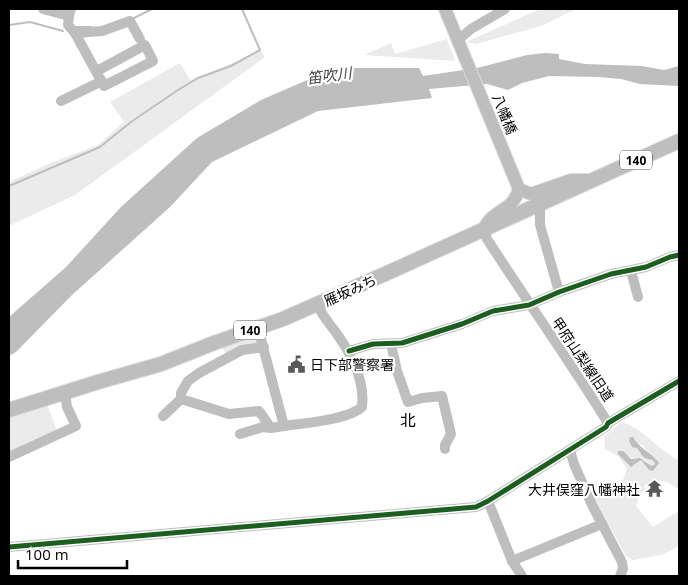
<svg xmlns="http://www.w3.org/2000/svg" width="688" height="585" viewBox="0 0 688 585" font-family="'Open Sans','Noto Sans JP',sans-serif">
  <rect width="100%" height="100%" fill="#fff"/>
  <!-- green -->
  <g fill="#ebebeb" fill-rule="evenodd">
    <polygon points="540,9 576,9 541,26 476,44 466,42"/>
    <polygon points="447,39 455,61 364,55 391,43 395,54"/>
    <polygon points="260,50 265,57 75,195 9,226 9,182 48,164 98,145 124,122 110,102 180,63 190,80 251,56"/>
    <polygon points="258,333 262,347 229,358 220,344"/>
    <polygon points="45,399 57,431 9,456 9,412"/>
    <path d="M621 422C643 427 658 451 679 460V490L668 482 655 481 640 494 636 506 653 527 679 511V546L661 555 633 560 626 556 614 534 601 514 589 487 594 481 602 485 623 480 627 469 618 456 605 449 604 437ZM636 442 642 445 659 464 649 470 641 460 634 465H628V462L618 454 623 451 627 457 645 460 650 465 653 466 655 463 639 451Z"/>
  </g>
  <!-- water -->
  <g fill="#bebebe">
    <polygon points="546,53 559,54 559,59 585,64 642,66 664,70 679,66 679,86 640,84 621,79 598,77 549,76 522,83 508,90 487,84 429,89 432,98 318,111 212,162 170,207 72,295 16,352 9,356 9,317 66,267 121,207 197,138 261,100 335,68 419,68 423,76 477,68 527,55"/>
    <path d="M630 437H633C639 448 652 453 659 463L653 471 649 470 641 460 631 467 618 454V451H623L631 459 640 458 650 465 653 466 655 463 652 460C642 458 642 455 637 448L632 447 629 441Z"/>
  </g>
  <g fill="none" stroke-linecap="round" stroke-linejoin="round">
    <!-- stream -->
    <g stroke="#bebebe" stroke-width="2">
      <polyline points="132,19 152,9"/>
      <polyline points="9,25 30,22 63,31"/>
      <polyline points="75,27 91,27"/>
      <polyline points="9,186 100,147 131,122 178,90 198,78 231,66 260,50 242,9"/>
    </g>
    <defs>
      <g id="major">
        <path d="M445 9 519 189C513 212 492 209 484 229"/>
        <polyline points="519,189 531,194 571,180 592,180"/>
      </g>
      <polyline id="highway" points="9,410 98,382 161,364 214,343 283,319 385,274 679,141"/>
    </defs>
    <!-- major casing -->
    <use href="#major" stroke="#dbdbdb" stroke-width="14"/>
    <!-- highway casing -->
    <use href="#highway" stroke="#dbdbdb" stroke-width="16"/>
    <!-- minor -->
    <g stroke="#bebebe" stroke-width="10">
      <polyline points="43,9 69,16 71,9"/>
      <polyline points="69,16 68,25 75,33 104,86 153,61 145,45 97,71"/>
      <polyline points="75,33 102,31 130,21 140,39"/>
      <polyline points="458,40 471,29 505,9"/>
      <polyline points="61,101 102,81"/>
      <polyline points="540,204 540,225 559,292"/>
      <path d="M484 229 487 239C527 301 569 360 608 423"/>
      <polyline points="631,271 638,297"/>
      <polyline points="391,344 397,371 408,402 422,398 442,396 451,434 445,445 445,449"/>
      <polyline points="349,351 373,344 402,343 462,324 493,311 529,305 559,292 611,274 646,267 670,257 679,255"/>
      <polyline points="181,399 229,414 259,411 271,428 284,426 258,328"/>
      <polyline points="163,416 181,399 181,393 188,381 199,373 242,350 264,347"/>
      <path d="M284 426C303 423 348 420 362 407 365 381 352 355 337 334 330 324 322 316 317 304"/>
      <polyline points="240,434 263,427 271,428"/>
      <polyline points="570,450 574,464 592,505 622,562 623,569 620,576"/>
      <polyline points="9,457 76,426 67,407 65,392"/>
      <polyline points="488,501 512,561 522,576"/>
      <polyline points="9,547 476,507 488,501 606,427 608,423 679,381"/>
      <polyline points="512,561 602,524"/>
    </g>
    <!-- major -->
    <use href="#major" stroke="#bebebe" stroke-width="12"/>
    <!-- highway -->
    <use href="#highway" stroke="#bebebe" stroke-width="14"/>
    <defs>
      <g id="cycleway">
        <polyline points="349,351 373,344 402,343 462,324 493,311 529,305 559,292 611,274 646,267 670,257 679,255"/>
        <polyline points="9,547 476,507 488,501 606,427 608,423 679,381"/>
      </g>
    </defs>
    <!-- cycleway casing -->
    <use href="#cycleway" stroke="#fff" stroke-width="8"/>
    <!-- cycleway -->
    <use href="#cycleway" stroke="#1b5e20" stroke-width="5"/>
  </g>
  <!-- icons -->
  <defs>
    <symbol id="civic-bare" viewBox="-9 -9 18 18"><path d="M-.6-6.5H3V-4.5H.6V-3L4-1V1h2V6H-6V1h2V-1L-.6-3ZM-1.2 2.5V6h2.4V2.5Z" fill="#595959" stroke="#fff" stroke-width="2.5" paint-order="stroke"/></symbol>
    <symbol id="temple-bare" viewBox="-9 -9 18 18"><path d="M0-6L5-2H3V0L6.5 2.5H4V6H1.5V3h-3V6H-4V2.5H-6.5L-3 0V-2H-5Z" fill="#595959" stroke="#fff" stroke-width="2.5" paint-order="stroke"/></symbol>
  </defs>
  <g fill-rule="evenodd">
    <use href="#civic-bare" x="284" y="352" width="25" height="25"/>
    <use href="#temple-bare" x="642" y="476" width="25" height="25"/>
  </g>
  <g text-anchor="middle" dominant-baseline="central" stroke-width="4.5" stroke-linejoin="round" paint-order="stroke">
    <!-- shield labels -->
    <g fill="#fff" stroke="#4c4c4c" stroke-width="1">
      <rect x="620" y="150.5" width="32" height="19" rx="4"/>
      <rect x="234" y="320.5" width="32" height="19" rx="4"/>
    </g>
    <g font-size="12" font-weight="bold" fill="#000">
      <text x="636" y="160">140</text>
      <text x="250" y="330">140</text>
    </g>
    <!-- street labels -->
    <g font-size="14" fill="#000" stroke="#fff">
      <text transform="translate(505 114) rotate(68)">八幡橋</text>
      <text transform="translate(350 290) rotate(-24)">雁坂みち</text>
      <text transform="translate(583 359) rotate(56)">甲府山梨線旧道</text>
    </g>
    <!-- poi labels -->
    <g font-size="14" fill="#000" stroke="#fff" text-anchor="start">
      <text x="310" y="364">日下部警察署</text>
      <text x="640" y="489" text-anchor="end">大井俣窪八幡神社</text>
    </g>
    <!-- water labels -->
    <g font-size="15" font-style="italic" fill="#434343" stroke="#fff">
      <text transform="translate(329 75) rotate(-7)">笛吹川</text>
    </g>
    <!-- quarter labels -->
    <g font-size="16" fill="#000" stroke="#fff">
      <text x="408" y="420">北</text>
    </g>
  </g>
  <!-- border -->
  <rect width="688" height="585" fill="none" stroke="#000000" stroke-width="20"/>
  <!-- scale -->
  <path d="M18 560v8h109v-8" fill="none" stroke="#000000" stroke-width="2.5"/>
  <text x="25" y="560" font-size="15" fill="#000000" stroke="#ffffff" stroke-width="4" paint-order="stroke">100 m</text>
</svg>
